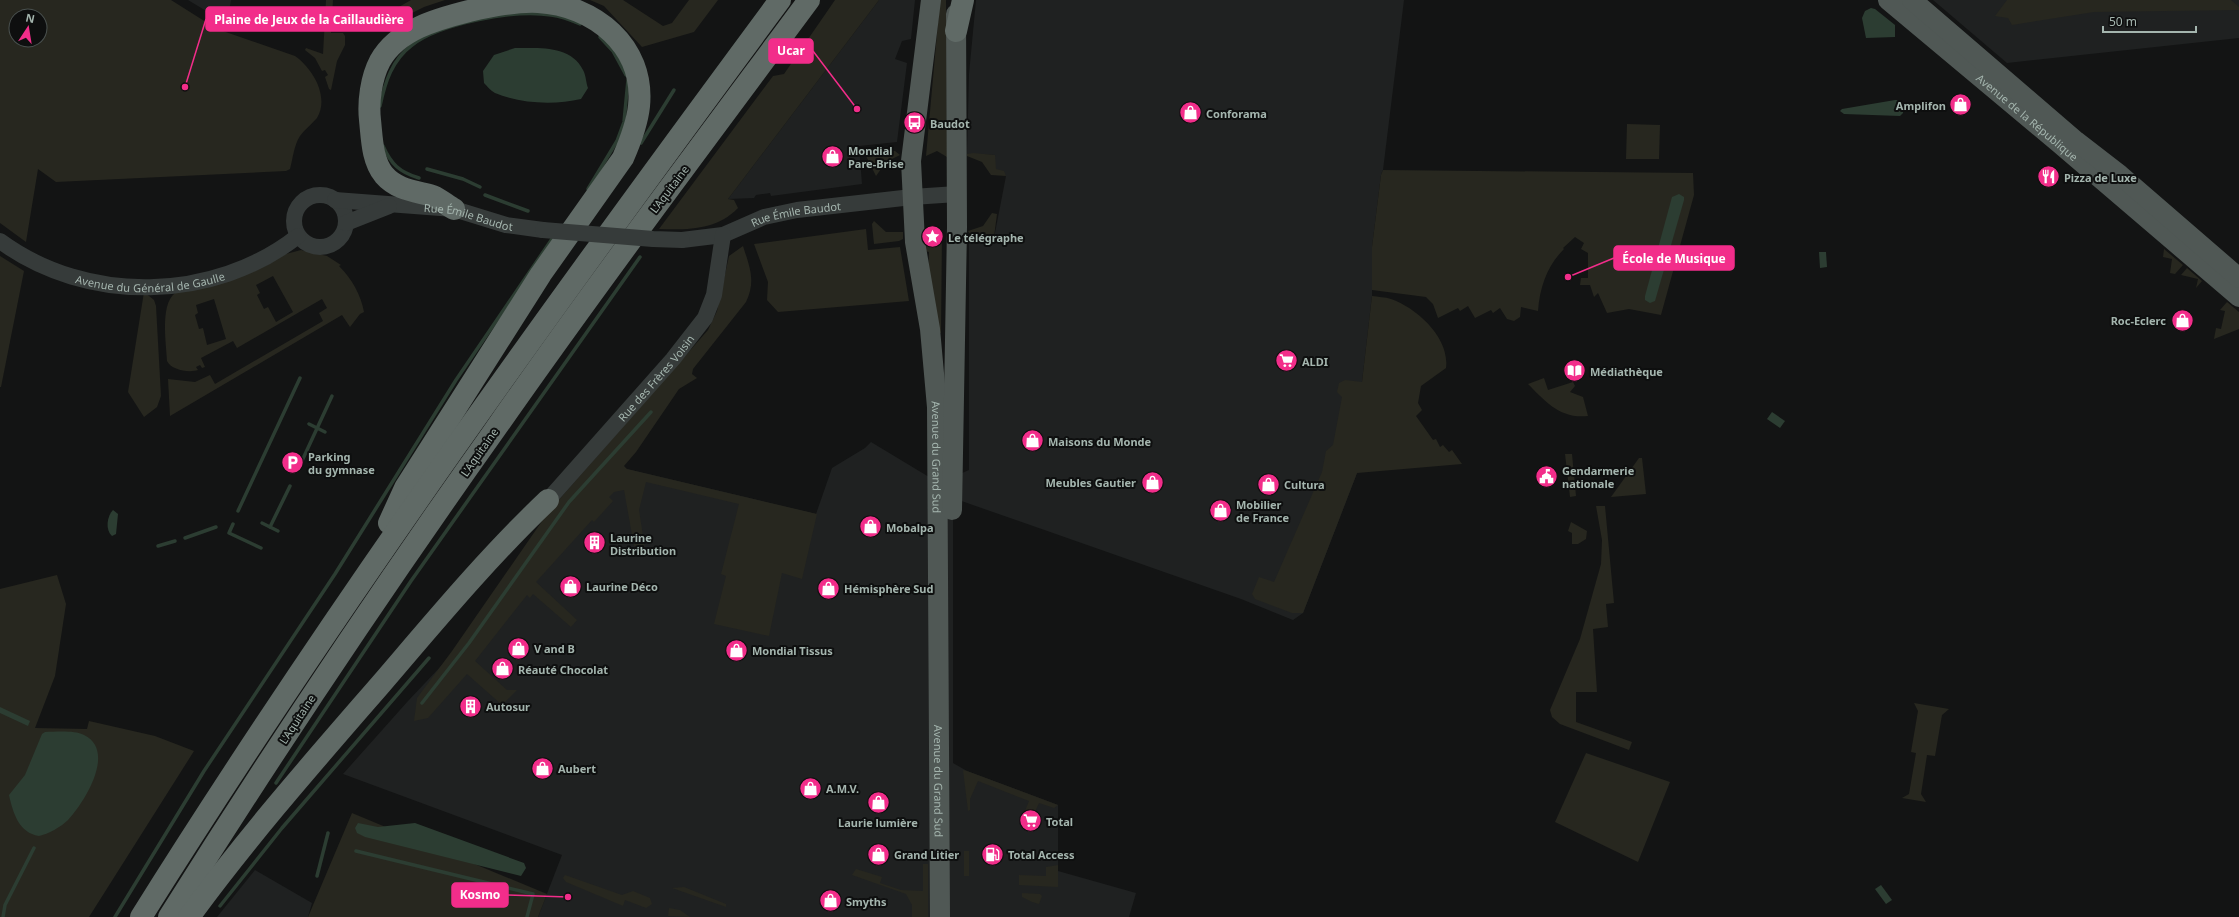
<svg xmlns="http://www.w3.org/2000/svg" width="2239" height="917" viewBox="0 0 2239 917" font-family="'Noto Sans',sans-serif">
  <rect width="100%" height="100%" fill="#131414"/>
  <!-- built -->
  <g fill="#1f2121">
    <polygon points="188,0 231,0 227,23 208,12"/>
    <polygon points="879,0 915,0 911,39 902,41 895,59 907,63 897,142 859,146 862,184 771,196 770,193 756,195 754,198 728,199"/>
    <polygon points="976,0 1404,0 1383,170 1381,175 1372,247 1372,296 1362,382 1357,473 1303,613 1293,620 1241,599 953,498 953,763 967,771 1058,805 1058,871 1136,893 1129,917 538,917 562,855 343,774 408,701 627,469 816,514 832,468 865,448 871,442 939,483 969,470 969,239 994,238 1006,176 995,169 995,155 967,154 969,74"/>
    <polygon points="1933,0 2239,0 2239,38 2007,63"/>
    <polygon points="255,870 312,903 308,917 217,917"/>
  </g>
  <!-- green -->
  <g fill="#27271f" fill-rule="evenodd">
    <path d="M0 0H171L217 29 295 56C312 68 330 96 317 118 312 124 305 129 300 136 294 145 293 158 290 169L286 171 56 182 38 169 26 242 0 223ZM16 16H40V40H16Z"/>
    <polygon points="326,0 333,0 331,33 343,33 345,36 345,45 337,61 331,90 329,89 325,77 328,75 325,70 322,71 315,58 305,50 306,48 323,54"/>
    <polygon points="411,0 445,0 424,7 386,26 390,12"/>
    <polygon points="590,0 623,0 663,26 672,23 689,0 718,0 694,32 642,47 604,6"/>
    <path d="M835 0H879L728 199 734 200 738 208C717 230 688 230 659 229L773 76 784 74Z"/>
    <polygon points="940,0 946,0 947,157 937,151 926,156"/>
    <polygon points="2007,0 2231,0 2239,7 2239,10 2094,12 2012,25 2008,18 1995,16"/>
    <polygon points="356,7 371,7 351,27 353,10"/>
    <polygon points="1627,124 1660,125 1659,159 1626,159"/>
    <polygon points="870,151 895,151 900,155 886,162 876,176 866,156 866,153"/>
    <polygon points="973,153 995,155 996,169 1004,171 1006,176 991,175 982,162 967,156 967,154"/>
    <path d="M1383 170 1693 173 1694 195 1661 315 1629 309 1607 313 1598 293 1594 297 1590 285H1580L1581 278H1588V253L1581 249 1584 243 1575 237 1563 248 1564 249C1548 265 1540 285 1538 311L1521 307 1520 317 1514 321 1507 319 1500 308 1493 313 1491 310 1475 318 1468 306 1460 311 1458 308 1438 318 1433 304 1426 297 1372 290V247L1381 175Z"/>
    <polygon points="992,213 997,214 994,237 972,237 968,231 983,226"/>
    <polygon points="874,221 886,232 903,232 903,239 899,241 874,244 872,224"/>
    <polygon points="866,229 868,250 900,247 909,301 778,312 767,300 768,282 754,244"/>
    <polygon points="923,231 933,238 934,235 942,232 941,333 939,333 928,274 929,252 925,251"/>
    <path d="M743 246C750 268 756 281 746 302L693 369 692 374 697 378 679 389 636 452 624 466 627 469 817 514 802 579 782 573 769 636 714 624 726 576 721 574 739 504 646 482 639 510 645 549 634 546 624 490 614 492 609 497 613 501 594 522 592 520 536 582 577 620 571 627 533 594 530 598 527 595 475 661 507 690H517L502 705 467 674 428 718 414 721 417 698 452 651 549 511 708 330 717 311 729 256Z"/>
    <polygon points="2164,249 2183,265 2175,274 2170,273 2172,259 2163,257"/>
    <path d="M301 250 327 256 341 265 339 266C352 279 361 295 364 312L360 314 350 327 342 315 170 416 168 379 195 382 210 375 215 384 323 321 319 313 327 308 322 299 237 348 233 341 201 358 205 367 202 368 200 365 196 367 198 370C189 373 171 370 167 361 166 342 160 305 175 293L254 270 286 254ZM273 276 293 312 276 322 268 307 264 309 257 295 260 293 256 285ZM214 299 226 339 207 345 203 328 199 329 195 315 198 313 196 305Z"/>
    <polygon points="0,256 24,271 1,387 0,387"/>
    <polygon points="2187,268 2202,281 2196,288 2198,279 2181,275"/>
    <polygon points="144,292 154,300 156,306 161,396 157,407 144,417 128,392"/>
    <path d="M1372 296C1378 297 1385 297 1391 299 1417 308 1450 338 1446 368L1421 386 1418 403 1422 410 1416 416 1433 440 1436 439 1440 447 1443 445 1449 452 1452 450 1462 464 1357 473 1303 613H1292L1255 599 1252 594 1259 577 1274 582 1322 472 1326 451 1333 445 1342 397 1337 392 1339 383 1345 380 1362 382Z"/>
    <polygon points="2227,302 2239,312 2239,329 2214,339 2216,328 2221,329 2225,311 2220,310"/>
    <path d="M1544 378 1548 390 1573 382 1575 386 1570 392 1583 397 1588 416C1560 419 1546 402 1528 384Z"/>
    <polygon points="1565,454 1572,454 1576,496 1570,497"/>
    <polygon points="1639,458 1642,458 1646,494 1611,497"/>
    <polygon points="1596,506 1605,506 1614,603 1606,604 1608,627 1593,629 1597,692 1576,692 1576,722 1632,742 1629,750 1560,724 1552,717 1550,710 1580,639 1601,564 1602,540"/>
    <polygon points="1571,522 1587,531 1586,539 1578,544 1572,544 1572,533 1568,531"/>
    <polygon points="57,575 66,604 55,676 35,728 87,729 89,721 155,736 194,751 89,917 0,917 0,589"/>
    <polygon points="1914,703 1949,709 1942,715 1935,756 1927,755 1921,794 1926,802 1902,798 1909,794 1916,753 1911,752 1918,711"/>
    <polygon points="1586,753 1670,782 1638,862 1555,822"/>
    <polygon points="963,770 967,771 1058,805 1054,808 1039,803 1034,814 1025,811 1029,801 978,781 970,799 970,810 968,811"/>
    <polygon points="352,813 547,894 538,917 308,917"/>
    <rect x="964" y="851" width="5" height="25"/>
    <polygon points="923,864 928,864 928,917 912,917 912,905 906,894 852,875 856,869 882,877 880,883 901,890 923,891"/>
    <polygon points="1058,865 1058,887 1019,885 1019,875 1046,876 1046,867"/>
    <polygon points="565,875 622,895 633,891 650,898 652,904 646,908 625,900 623,906 566,882 563,878"/>
    <polygon points="684,887 726,904 726,907 672,888"/>
    <polygon points="1022,893 1040,894 1042,896 1039,904 1032,902 1022,897"/>
    <polygon points="669,908 680,910 690,917 668,916"/>
  </g>
  <!-- water -->
  <g fill="#2c3d32">
    <polygon points="1871,8 1875,9 1895,25 1895,37 1866,38 1862,18 1865,11"/>
    <path d="M515 48C539 48 571 45 583 70 586 75 586 83 588 88L581 99C555 105 521 104 495 93 491 91 487 86 484 83L483 71 494 55Z"/>
    <polygon points="1895,100 1900,100 1904,104 1903,113 1900,116 1844,114 1840,111 1842,109"/>
    <polygon points="1679,194 1684,197 1684,200 1655,301 1650,303 1645,300 1645,296 1672,197"/>
    <polygon points="1819,252 1826,252 1827,267 1820,268"/>
    <polygon points="1772,412 1785,421 1780,428 1767,419"/>
    <path d="M113 510 118 514 116 534 112 536C105 530 107 516 113 510Z"/>
    <polygon points="0,707 30,721 28,726 0,713"/>
    <path d="M45 732C56 732 74 730 84 735 117 751 84 803 68 820 61 827 48 834 39 836 19 833 13 813 9 795L25 775 42 734Z"/>
    <polygon points="358,823 378,827 415,823 524,863 526,868 521,876 365,837 357,833 355,828"/>
    <polygon points="1881,885 1892,900 1886,904 1875,889"/>
  </g>
  <g fill="none" stroke-linecap="round" stroke-linejoin="round">
    <!-- stream -->
    <g stroke="#2c3d32" stroke-width="3.5">
      <polyline points="600,37 613,51 626,75"/>
      <path d="M380 106C385 82 392 60 412 45 440 23 516 9 551 15 561 16 571 20 580 24"/>
      <polyline points="641,143 674,90"/>
      <path d="M383 146C391 164 399 172 419 178"/>
      <polyline points="427,169 463,179 480,187"/>
      <polyline points="588,189 617,141 624,122 628,80"/>
      <polyline points="485,195 528,211"/>
      <polyline points="309,424 325,432"/>
      <polyline points="301,463 332,396"/>
      <polyline points="238,511 300,378"/>
      <polyline points="262,523 278,531"/>
      <polyline points="233,524 229,533 261,548"/>
      <polyline points="270,527 290,486"/>
      <polyline points="185,538 216,527"/>
      <polyline points="158,546 175,541"/>
      <polyline points="422,703 469,643 569,502 651,412"/>
      <polyline points="276,783 411,581 640,257"/>
      <polyline points="356,851 533,894 527,917"/>
      <polyline points="317,876 328,833"/>
      <polyline points="220,906 282,828 429,658"/>
      <polyline points="3,917 5,905 34,848"/>
      <polyline points="115,917 204,771 335,574 456,380 554,236"/>
    </g>
    <!-- tertiary -->
    <g stroke="#363b3a" stroke-width="16">
      <circle cx="320" cy="221" r="26"/>
      <path id="s1" d="M335 200 454 209 506 225 543 230"/>
      <polyline points="346,223 389,206"/>
      <path id="s2" d="M682 240 723 235 764 217 797 210 912 197 957 194"/>
      <path id="s3" d="M0 241C87 305 214 302 298 236"/>
      <path id="s4" d="M548 500 673 359 705 318 714 295 723 235"/>
    </g>
    <!-- primary -->
    <g stroke="#505855" stroke-width="20">
      <path id="s5" d="M931 0 911 161 915 242 930 329 937 407 940 917"/>
      <path id="s6" d="M1888 0 2059 143 2239 297"/>
      <polyline points="1912,0 2076,141 2120,175 2239,278"/>
      <polyline points="952,510 957,227 956,14"/>
    </g>
    <!-- motorway -->
    <g stroke="#606a66" stroke-width="22">
      <polyline points="956,31 963,0"/>
      <path d="M389 523 405 488 541 274 623 158C630 142 637 125 639 106 645 46 594 5 538 2 515 1 492 6 469 11 437 19 397 30 380 61 371 78 368 102 370 120 372 139 372 160 384 175 397 190 415 191 433 196 440 199 447 205 454 209"/>
      <path d="M141 917C339 601 558 300 780 0"/>
      <path d="M169 917C273 752 381 590 494 431 596 285 703 143 809 0"/>
      <path d="M189 917C248 836 315 760 381 684 435 621 488 557 548 500"/>
    </g>
    <!-- tertiary-bridge -->
    <polyline stroke="#363b3a" stroke-width="16" points="543,230 653,239 682,240"/>
  </g>
  <!-- icons -->
  <defs>
    <symbol id="shop-disc" viewBox="-11 -11 22 22"><circle r="9.5" fill="#f22d8a" stroke="#0e0f0f"/><path d="M-5-2.5h2.3a2.7 3.5 0 0 1 5.4 0H5L5.5 6h-11ZM-1.5-2.5h3a1.5 2.3 0 0 0-3 0Z" fill="#fff"/></symbol>
    <symbol id="bus-disc" viewBox="-11 -11 22 22"><circle r="9.5" fill="#f22d8a" stroke="#0e0f0f"/><path d="M-5-6H5V4H4V6H2V4H-2V6H-4V4H-5ZM-3.5-4V0h7V-4ZM-3.5 1.2v1.5H-2V1.2ZM2 1.2v1.5H3.5V1.2Z" fill="#fff"/></symbol>
    <symbol id="restaurant-disc" viewBox="-11 -11 22 22"><circle r="9.5" fill="#f22d8a" stroke="#0e0f0f"/><path d="M-5-6h1v4h1v-4h1v4h1v-4h1v5L-1.5 .5V6h-2V.5L-5-1ZM5-6V6H3V1.5H1.5Q1.5-4 5-6Z" fill="#fff"/></symbol>
    <symbol id="sight-disc" viewBox="-11 -11 22 22"><circle r="9.5" fill="#f22d8a" stroke="#0e0f0f"/><path d="M0-6L1.8-2.2L6-1.7L2.9 1.2L3.7 5.4L0 3.3L-3.7 5.4L-2.9 1.2L-6-1.7L-1.8-2.2Z" fill="#fff"/></symbol>
    <symbol id="supermarket-disc" viewBox="-11 -11 22 22"><circle r="9.5" fill="#f22d8a" stroke="#0e0f0f"/><path d="M-6-5.5h2.5l.6 2H6L4.5 2H-2.5L-4.4-4H-6ZM-1.5 3.2a1.3 1.3 0 1 0 .1 0ZM3 3.2a1.3 1.3 0 1 0 .1 0Z" fill="#fff"/></symbol>
    <symbol id="library-disc" viewBox="-11 -11 22 22"><circle r="9.5" fill="#f22d8a" stroke="#0e0f0f"/><path d="M-6-4Q-3-5.5-.7-3.5V5Q-3 3-6 4ZM6-4Q3-5.5 .7-3.5V5Q3 3 6 4Z" fill="#fff"/></symbol>
    <symbol id="parking-disc" viewBox="-11 -11 22 22"><circle r="9.5" fill="#f22d8a" stroke="#0e0f0f"/><path d="M-3.5-5.5H1a3.5 3.5 0 0 1 0 7H-1V5.5H-3.5ZM-1-3.4V-.6H.8a1.4 1.4 0 0 0 0-2.8Z" fill="#fff"/></symbol>
    <symbol id="civic-disc" viewBox="-11 -11 22 22"><circle r="9.5" fill="#f22d8a" stroke="#0e0f0f"/><path d="M-.6-6.5H3V-4.5H.6V-3L4-1V1h2V6H-6V1h2V-1L-.6-3ZM-1.2 2.5V6h2.4V2.5Z" fill="#fff"/></symbol>
    <symbol id="building-disc" viewBox="-11 -11 22 22"><circle r="9.5" fill="#f22d8a" stroke="#0e0f0f"/><path d="M-4-6H4V6H1V3H-1V6H-4ZM-2.5-4.3h1.7v1.8h-1.7ZM.8-4.3h1.7v1.8H.8ZM-2.5-1h1.7V.8h-1.7ZM.8-1h1.7V.8H.8Z" fill="#fff"/></symbol>
    <symbol id="fuel-disc" viewBox="-11 -11 22 22"><circle r="9.5" fill="#f22d8a" stroke="#0e0f0f"/><path d="M-5.5-6h7V0h2V4h1.3V-2.5L3-4.5l.8-.8L6-3V5H2.5V1h-1V6h-7ZM-4.2-4.7v3.2H.2V-4.7Z" fill="#fff"/></symbol>
  </defs>
  <g fill-rule="evenodd">
    <use href="#shop-disc" x="1948" y="92" width="25" height="25"/>
    <use href="#shop-disc" x="1178" y="100" width="25" height="25"/>
    <use href="#bus-disc" x="902" y="110" width="25" height="25"/>
    <use href="#shop-disc" x="820" y="144" width="25" height="25"/>
    <use href="#restaurant-disc" x="2036" y="164" width="25" height="25"/>
    <use href="#sight-disc" x="920" y="224" width="25" height="25"/>
    <use href="#shop-disc" x="2170" y="308" width="25" height="25"/>
    <use href="#supermarket-disc" x="1274" y="348" width="25" height="25"/>
    <use href="#library-disc" x="1562" y="358" width="25" height="25"/>
    <use href="#shop-disc" x="1020" y="428" width="25" height="25"/>
    <use href="#parking-disc" x="280" y="450" width="25" height="25"/>
    <use href="#civic-disc" x="1534" y="464" width="25" height="25"/>
    <use href="#shop-disc" x="1140" y="470" width="25" height="25"/>
    <use href="#shop-disc" x="1256" y="472" width="25" height="25"/>
    <use href="#shop-disc" x="1208" y="498" width="25" height="25"/>
    <use href="#shop-disc" x="858" y="514" width="25" height="25"/>
    <use href="#building-disc" x="582" y="530" width="25" height="25"/>
    <use href="#shop-disc" x="558" y="574" width="25" height="25"/>
    <use href="#shop-disc" x="816" y="576" width="25" height="25"/>
    <use href="#shop-disc" x="506" y="636" width="25" height="25"/>
    <use href="#shop-disc" x="724" y="638" width="25" height="25"/>
    <use href="#shop-disc" x="490" y="656" width="25" height="25"/>
    <use href="#building-disc" x="458" y="694" width="25" height="25"/>
    <use href="#shop-disc" x="530" y="756" width="25" height="25"/>
    <use href="#shop-disc" x="798" y="776" width="25" height="25"/>
    <use href="#shop-disc" x="866" y="790" width="25" height="25"/>
    <use href="#supermarket-disc" x="1018" y="808" width="25" height="25"/>
    <use href="#shop-disc" x="866" y="842" width="25" height="25"/>
    <use href="#fuel-disc" x="980" y="842" width="25" height="25"/>
    <use href="#shop-disc" x="818" y="888" width="25" height="25"/>
  </g>
  <g text-anchor="middle" dominant-baseline="central" stroke-width="4" stroke-linejoin="round" paint-order="stroke">
    <!-- poi labels -->
    <g font-size="11" font-weight="bold" fill="#a4b5ae" stroke="#0e0f0f" text-anchor="start">
      <text x="1946" y="105" text-anchor="end">Amplifon</text>
      <text x="1206" y="113">Conforama</text>
      <text x="930" y="123">Baudot</text>
      <text x="848" y="150">Mondial<tspan x="848" dy="13">Pare-Brise</tspan></text>
      <text x="2064" y="177">Pizza de Luxe</text>
      <text x="948" y="237">Le télégraphe</text>
      <text x="2166" y="320" text-anchor="end">Roc-Eclerc</text>
      <text x="1302" y="361">ALDI</text>
      <text x="1590" y="371">Médiathèque</text>
      <text x="1048" y="441">Maisons du Monde</text>
      <text x="308" y="456">Parking<tspan x="308" dy="13">du gymnase</tspan></text>
      <text x="1562" y="470">Gendarmerie<tspan x="1562" dy="13">nationale</tspan></text>
      <text x="1136" y="482" text-anchor="end">Meubles Gautier</text>
      <text x="1284" y="484">Cultura</text>
      <text x="1236" y="504">Mobilier<tspan x="1236" dy="13">de France</tspan></text>
      <text x="886" y="527">Mobalpa</text>
      <text x="610" y="537">Laurine<tspan x="610" dy="13">Distribution</tspan></text>
      <text x="586" y="586">Laurine Déco</text>
      <text x="844" y="588">Hémisphère Sud</text>
      <text x="534" y="648">V and B</text>
      <text x="752" y="650">Mondial Tissus</text>
      <text x="518" y="669">Réauté Chocolat</text>
      <text x="486" y="706">Autosur</text>
      <text x="558" y="768">Aubert</text>
      <text x="826" y="788">A.M.V.</text>
      <text x="1046" y="821">Total</text>
      <text x="878" y="822" text-anchor="middle">Laurie lumière</text>
      <text x="894" y="854">Grand Litier</text>
      <text x="1008" y="854">Total Access</text>
      <text x="846" y="901">Smyths</text>
    </g>
    <!-- street labels -->
    <g font-size="11" fill="#a4b5ae" stroke="#0e0f0f">
      <text stroke="none"><textPath href="#s6" startOffset="182">Avenue de la République</textPath></text>
      <text transform="translate(669 189) rotate(-53)">L'Aquitaine</text>
      <text stroke="none"><textPath href="#s2" startOffset="118">Rue Émile Baudot</textPath></text>
      <text stroke="none"><textPath href="#s1" startOffset="135">Rue Émile Baudot</textPath></text>
      <text stroke="none"><textPath href="#s3" startOffset="160">Avenue du Général de Gaulle</textPath></text>
      <text stroke="none"><textPath href="#s4" startOffset="163">Rue des Frères Voisin</textPath></text>
      <text transform="translate(479 452) rotate(-55)">L'Aquitaine</text>
      <text stroke="none"><textPath href="#s5" startOffset="460">Avenue du Grand Sud</textPath></text>
      <text transform="translate(297 719) rotate(-57)">L'Aquitaine</text>
      <text stroke="none"><textPath href="#s5" startOffset="784">Avenue du Grand Sud</textPath></text>
    </g>
  </g>
  <!-- callouts -->
  <path fill="none" stroke="#f22d8a" stroke-width="1.5" d="M185 87L206 19M857 109L813 51M1568 277L1614 258M568 897L508 895"/>
  <g fill="#f22d8a" stroke="#0e0f0f" stroke-width="1.5">
    <circle cx="185" cy="87" r="4"/>
    <circle cx="857" cy="109" r="4"/>
    <circle cx="1568" cy="277" r="4"/>
    <circle cx="568" cy="897" r="4"/>
  </g>
  <g fill="#f22d8a" stroke="#f22d8a" stroke-width="1.5">
    <rect x="206" y="7" width="206" height="24" rx="4"/>
    <rect x="769" y="39" width="44" height="24" rx="4"/>
    <rect x="1614" y="246" width="120" height="24" rx="4"/>
    <rect x="452" y="883" width="56" height="24" rx="4"/>
  </g>
  <g font-size="12" text-anchor="middle" font-weight="bold" fill="#fff">
    <text x="309" y="24">Plaine de Jeux de la Caillaudière</text>
    <text x="791" y="55">Ucar</text>
    <text x="1674" y="263">École de Musique</text>
    <text x="480" y="899">Kosmo</text>
  </g>
  <!-- north arrow -->
  <g transform="translate(28 28) rotate(12)"><circle r="19" fill="#0e0f0f" stroke="#4a514f"/>
  <path d="M0-3L7 15L0 10L-7 15Z" fill="#f22d8a"/>
  <text y="-6" font-size="11" font-weight="bold" text-anchor="middle" fill="#a4b5ae">N</text>
  </g>
  <!-- scale -->
  <path d="M2103 26v6h93v-6" fill="none" stroke="#a4b5ae" stroke-width="2"/>
  <text x="2109" y="26" font-size="12" fill="#a4b5ae" stroke="#0e0f0f" stroke-width="3" paint-order="stroke">50 m</text>
</svg>
